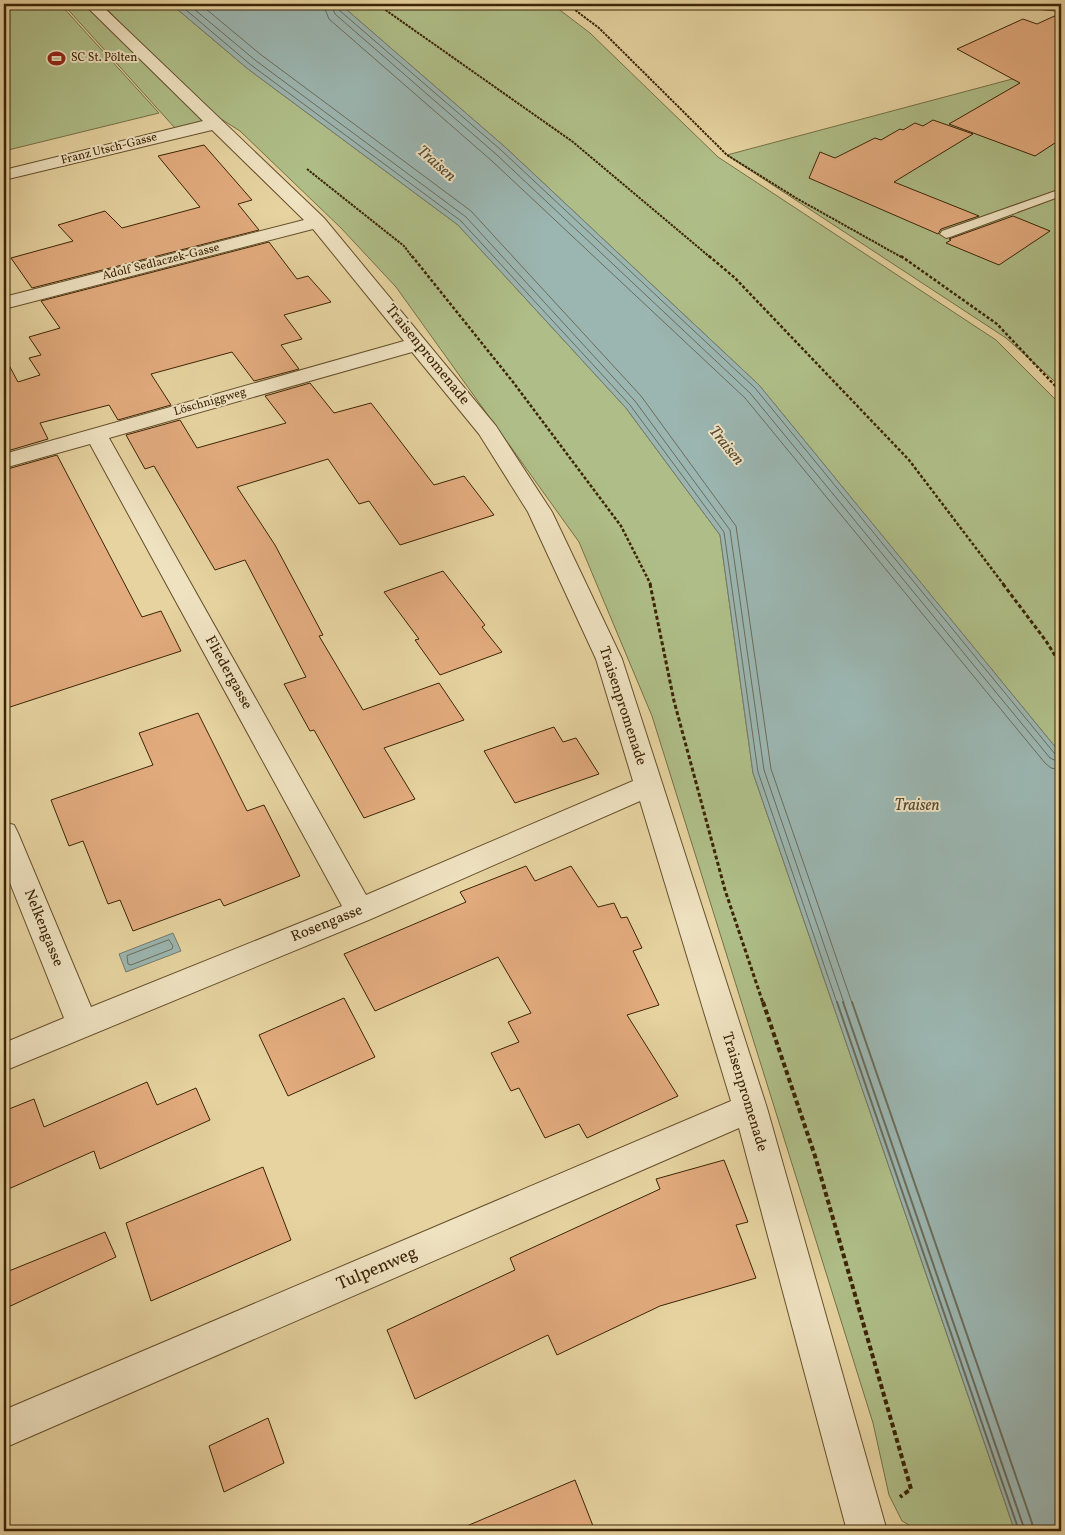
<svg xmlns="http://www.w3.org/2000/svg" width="1065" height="1535" viewBox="0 0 1065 1535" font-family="Vollkorn,serif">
  <rect width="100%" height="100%" fill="#e6d3a0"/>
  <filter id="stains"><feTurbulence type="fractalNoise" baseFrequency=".004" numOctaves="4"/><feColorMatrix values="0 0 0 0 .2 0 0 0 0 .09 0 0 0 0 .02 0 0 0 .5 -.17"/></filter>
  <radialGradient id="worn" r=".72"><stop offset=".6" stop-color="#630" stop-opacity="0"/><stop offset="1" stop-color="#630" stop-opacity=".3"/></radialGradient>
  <!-- green -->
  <g fill="#afbe88" stroke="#767146">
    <polygon points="4,4 60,4 159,113 4,151"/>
    <polygon points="63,4 87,4 206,121 175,128"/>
    <polygon points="102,4 171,4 248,69 458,225 626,408 720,535 753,773 1013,1526 995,1531 920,1531 902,1521 889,1495 873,1423 652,716 579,542 396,287 341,228 240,131 202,107"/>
    <polygon points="340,4 552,4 590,33 718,157 996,340 1061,405 1061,754 759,385 505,147"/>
    <polygon points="1061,66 1061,387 1006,338 727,155"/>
  </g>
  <!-- water -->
  <g fill="#9bb5b0" stroke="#757b6c">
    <polygon points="171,4 340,4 505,147 759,385 1061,754 1061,1531 1015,1531 753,773 720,535 626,408 458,225 248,69"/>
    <polygon points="173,933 181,951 126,972 119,954"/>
  </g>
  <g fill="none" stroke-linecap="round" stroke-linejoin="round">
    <!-- shore-far1 -->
    <g stroke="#6c6c5a" stroke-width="1">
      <polyline points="179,4 251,65 461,221 630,405 724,532 758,772 837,1003"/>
      <polyline points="188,4 255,60 466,217 635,401 730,530 764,770 844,1003"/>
      <polyline points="200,4 260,54 471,211 641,396 736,526 771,769 852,1003"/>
      <polyline points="323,4 329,19 492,161 745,398 1045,763 1051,768 1061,770"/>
      <polyline points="331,4 335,14 497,155 750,393 1050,758 1061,763"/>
      <polyline points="337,4 339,10 501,150 755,388 1055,754 1061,756"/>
      <polygon points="169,940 173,946 172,949 131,965 128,964 127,956"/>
    </g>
    <!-- shore -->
    <g stroke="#6c6c5a" stroke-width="2">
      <polyline points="837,1002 1019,1531"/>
      <polyline points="843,1002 1025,1531"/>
      <polyline points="852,1002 1032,1523 1033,1531"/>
    </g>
  </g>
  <!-- building -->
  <g fill="#e2ab7e" stroke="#3c2405">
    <polygon points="1061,13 1061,139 1035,156 949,124 1020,83 957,49 1023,19 1037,24"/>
    <polygon points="933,120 973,134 894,182 979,216 941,229 938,234 809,178 820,152 835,158 875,138 881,140 900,129 903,130 915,123 923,126"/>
    <polygon points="204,145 252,200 238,204 259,230 32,288 11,258 73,241 58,225 105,211 122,228 200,207 158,156"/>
    <polygon points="1013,216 1050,231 999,265 946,243 951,240 949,239"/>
    <polygon points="269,242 297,279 308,276 331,302 284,315 302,339 281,345 299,369 254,381 232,352 151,374 171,405 118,420 109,405 40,423 48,439 4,452 4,356 18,382 40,375 29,358 41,355 29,337 60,328 41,301"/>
    <polygon points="310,383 334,413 371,403 434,485 464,476 494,515 400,545 369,501 359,504 328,459 237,487 275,545 323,635 319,636 363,710 439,683 464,720 384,748 415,799 364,818 314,730 310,731 284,684 306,677 245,560 215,570 154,466 145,469 126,435 180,420 197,448 286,423 265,396"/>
    <polygon points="57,455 142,617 161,611 181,651 4,709 4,470"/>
    <polygon points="443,571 485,625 482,627 502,652 440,675 415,640 419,639 384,592"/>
    <polygon points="198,713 247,811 264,805 300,876 224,906 220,899 133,931 120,900 108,904 83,841 69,846 51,800 153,765 139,733"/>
    <polygon points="554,727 563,742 576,738 599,774 515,803 484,751"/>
    <polygon points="526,866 535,881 571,866 598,907 614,903 621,918 627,917 642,948 633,951 659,1005 627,1015 678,1096 587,1138 579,1124 545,1138 519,1088 511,1091 491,1053 519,1042 508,1022 531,1013 498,957 375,1011 344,954 466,902 460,892"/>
    <polygon points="344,998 375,1057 288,1096 259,1035"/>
    <polygon points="147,1082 157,1105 196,1088 210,1120 100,1169 94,1151 4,1191 4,1111 34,1099 44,1127"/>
    <polygon points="724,1160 748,1222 736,1225 756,1278 660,1306 557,1355 548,1335 415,1399 387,1330 515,1270 510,1258 660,1189 656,1179"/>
    <polygon points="263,1167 291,1240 151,1301 126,1223"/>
    <polygon points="105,1232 116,1257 4,1309 4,1273"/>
    <polygon points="268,1418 284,1463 224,1492 209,1446"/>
    <polygon points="575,1480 595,1531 455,1531"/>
  </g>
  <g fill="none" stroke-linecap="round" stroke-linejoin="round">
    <defs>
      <g id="service">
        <polygon points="1015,4 1061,5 1061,11 1020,7"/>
        <polygon points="1061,189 1061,196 950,237 946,238 940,234 942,231"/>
      </g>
      <path id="minor" d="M84 4H100L324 218 496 426 552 512 622 659 767 1108 887 1531H847L739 1128 4 1448V1410L731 1101 640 801 371 919 4 1071V1043L64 1018 4 868V822L14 825 18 833 91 1007 342 906 90 444 4 468V454L404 341 313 229 4 309V297L304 220 212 130 4 180V170L203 121ZM412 352 479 434 528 512 596 659 633 781 366 895 109 438Z"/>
    </defs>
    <!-- service casing -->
    <use href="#service" stroke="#66502c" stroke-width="2"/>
    <!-- minor casing -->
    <use href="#minor" stroke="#66502c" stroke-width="2"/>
    <!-- path-far3 -->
    <g stroke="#3c2405" stroke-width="2" stroke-dasharray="2.5 1" stroke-linecap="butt">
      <polyline points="377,4 573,142 711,258"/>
      <polyline points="567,4 599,28 727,155 796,198 903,258"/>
      <polyline points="307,169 404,246 413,258"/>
    </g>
    <!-- path-far2 -->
    <g stroke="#3c2405" stroke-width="2.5" stroke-dasharray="3 2" stroke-linecap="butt">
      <polyline points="412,256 513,382 621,526 651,585"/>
      <polyline points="709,256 735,278 909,460 1004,585"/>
      <polyline points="901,256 997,324 1061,392"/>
    </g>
    <!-- path-far1 -->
    <g stroke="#3c2405" stroke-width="3" stroke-dasharray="4 2.5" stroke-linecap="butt">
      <polyline points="650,584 674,701 725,890 763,1003"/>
      <polyline points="1003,584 1046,641 1061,665"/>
    </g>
    <!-- path -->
    <polyline stroke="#3c2405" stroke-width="4" stroke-dasharray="5 3" stroke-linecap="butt" points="763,1002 815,1156 911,1489 900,1497"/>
    <!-- service -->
    <use href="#service" fill="#efe2c1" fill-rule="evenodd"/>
    <!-- minor -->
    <use href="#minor" fill="#efe2c1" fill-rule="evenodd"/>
  </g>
  <!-- icons -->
  <defs>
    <symbol id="stadium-bare" viewBox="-9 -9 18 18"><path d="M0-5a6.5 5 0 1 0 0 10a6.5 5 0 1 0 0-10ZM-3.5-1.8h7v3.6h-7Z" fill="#8f2418" stroke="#efe2c1" stroke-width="2.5" paint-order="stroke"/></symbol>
  </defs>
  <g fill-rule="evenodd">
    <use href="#stadium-bare" x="44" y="46" width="25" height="25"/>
  </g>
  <g text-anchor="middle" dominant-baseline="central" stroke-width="4" stroke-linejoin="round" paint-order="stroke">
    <!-- far-poi labels -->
    <g font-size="12" fill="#3c2405" stroke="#efe2c1" text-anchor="start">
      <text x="71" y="58">SC St. Pölten</text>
    </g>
    <!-- far-street labels -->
    <g font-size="12" fill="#3c2405" stroke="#efe2c1">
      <text transform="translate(109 149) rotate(-14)">Franz Utsch-Gasse</text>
      <text transform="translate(161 262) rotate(-14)">Adolf Sedlaczek-Gasse</text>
      <text transform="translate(210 402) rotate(-16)">Löschniggweg</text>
    </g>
    <!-- street labels -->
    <g font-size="15" fill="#3c2405" stroke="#efe2c1">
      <text transform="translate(427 355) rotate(51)">Traisenpromenade</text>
      <text transform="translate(228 673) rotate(61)">Fliedergasse</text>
      <text transform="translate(622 706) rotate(72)">Traisenpromenade</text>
      <text transform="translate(327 924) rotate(-22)">Rosengasse</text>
      <text transform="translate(43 928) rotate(68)">Nelkengasse</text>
      <text transform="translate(744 1092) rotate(73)">Traisenpromenade</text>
    </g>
    <!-- water labels -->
    <g font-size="16" font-style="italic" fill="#544830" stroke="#efe2c1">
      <text transform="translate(436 164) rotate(41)">Traisen</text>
      <text transform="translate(726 446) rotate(51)">Traisen</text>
      <text x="917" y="806">Traisen</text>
    </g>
    <!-- near-street labels -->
    <g font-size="18" fill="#3c2405" stroke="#efe2c1">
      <text transform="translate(377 1269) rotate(-23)">Tulpenweg</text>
    </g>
  </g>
  <!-- margin -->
  <rect width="1065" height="1535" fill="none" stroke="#e6d3a0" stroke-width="20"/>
  <rect x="5" y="5" width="1055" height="1525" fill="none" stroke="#3c2405" stroke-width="2.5"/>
  <rect x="10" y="10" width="1045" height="1515" fill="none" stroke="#3c2405"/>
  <rect width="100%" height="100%" filter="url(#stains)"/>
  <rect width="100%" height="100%" fill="url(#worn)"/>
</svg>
